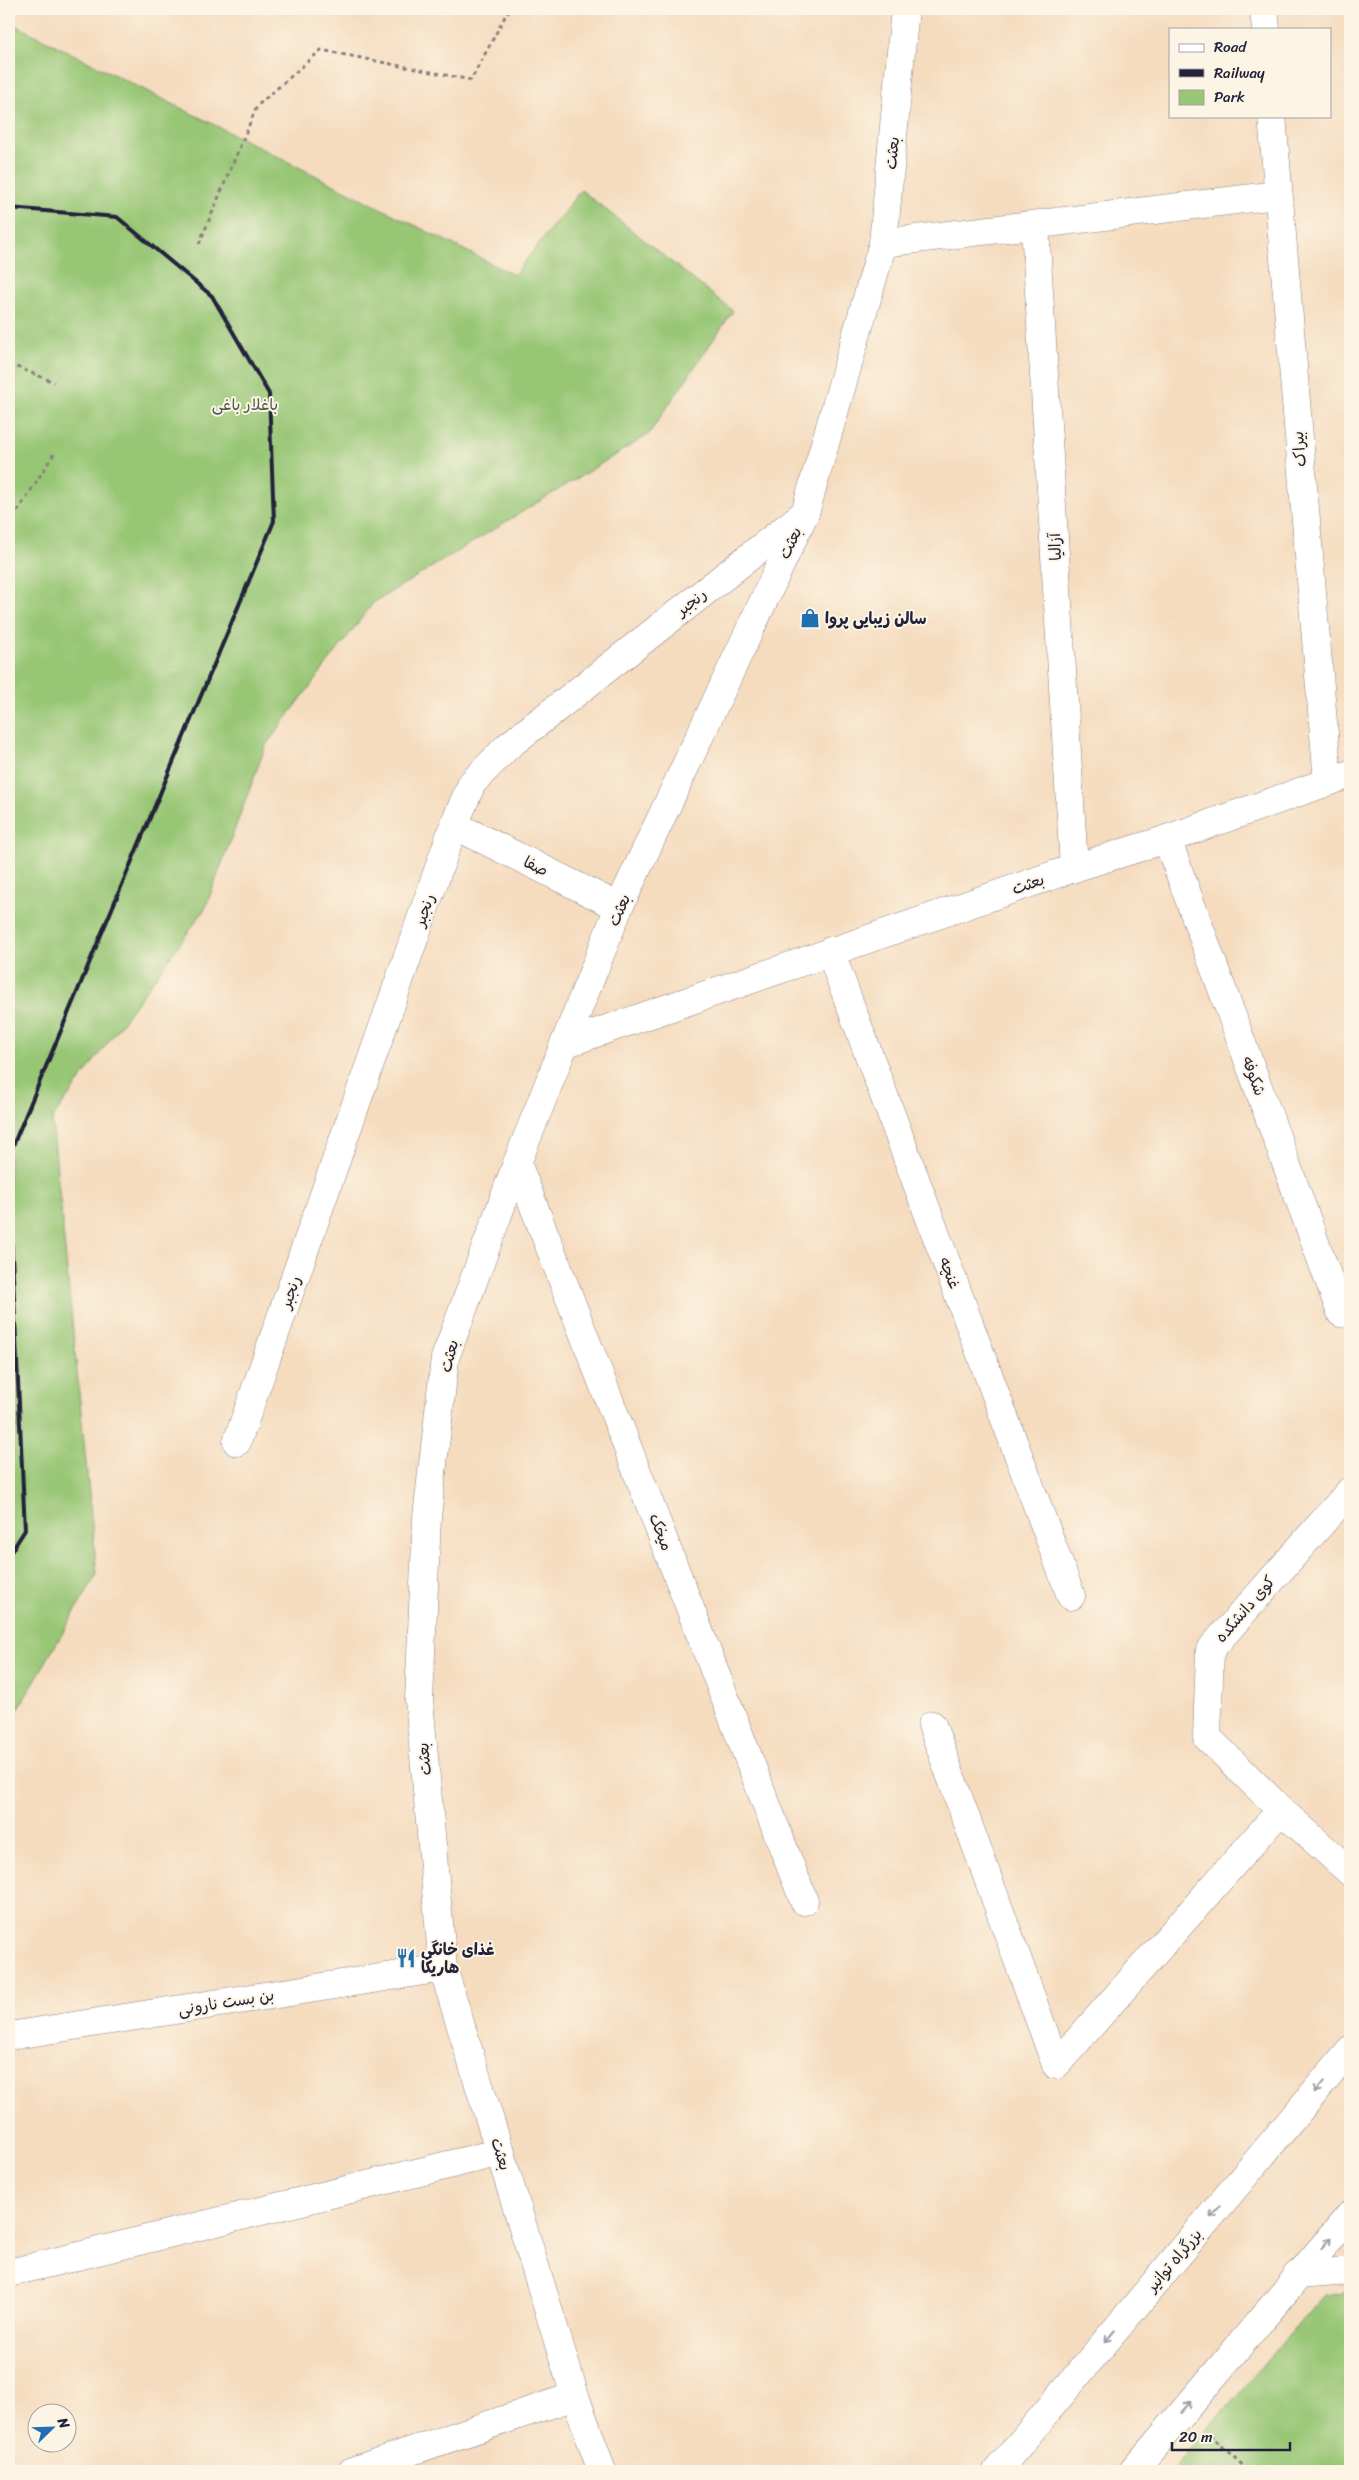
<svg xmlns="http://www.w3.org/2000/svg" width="1359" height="2480" viewBox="0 0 1359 2480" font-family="Sriracha,'Playpen Sans Arabic',sans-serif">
  <rect width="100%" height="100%" fill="#fcf5e5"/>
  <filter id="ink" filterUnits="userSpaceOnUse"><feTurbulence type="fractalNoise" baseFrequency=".02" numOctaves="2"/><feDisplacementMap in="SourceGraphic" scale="10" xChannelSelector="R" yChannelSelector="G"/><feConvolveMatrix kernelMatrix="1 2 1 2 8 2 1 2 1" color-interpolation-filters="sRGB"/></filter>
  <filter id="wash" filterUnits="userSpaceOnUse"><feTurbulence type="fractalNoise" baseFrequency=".0096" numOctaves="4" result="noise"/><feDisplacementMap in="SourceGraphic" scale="20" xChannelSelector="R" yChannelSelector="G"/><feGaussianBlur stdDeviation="1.12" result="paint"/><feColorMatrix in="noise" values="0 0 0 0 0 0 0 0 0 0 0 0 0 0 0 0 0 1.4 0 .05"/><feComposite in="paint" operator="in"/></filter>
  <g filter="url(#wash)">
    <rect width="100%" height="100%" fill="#f5dcbf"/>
    <!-- green -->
    <g fill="#97c674" stroke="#5c7458">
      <polygon points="9,22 514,275 581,190 733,311 648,435 373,603 266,745 205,909 52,1119 97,1574 9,1725"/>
      <polygon points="1350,2291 1350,2471 1171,2471 1324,2295"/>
    </g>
  </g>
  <g filter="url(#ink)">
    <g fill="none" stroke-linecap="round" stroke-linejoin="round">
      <defs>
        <g id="minor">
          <polyline points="1264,9 1266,29"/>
          <polyline points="1272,116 1328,782"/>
          <polyline points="1035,226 1074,868"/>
          <polyline points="883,243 1278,195"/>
          <polyline points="454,825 619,907"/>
          <polyline points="1167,839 1341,1313"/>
          <polyline points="830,951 1071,1596"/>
          <polyline points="564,1044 1074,868 1167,839 1350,774"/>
          <polyline points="517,1163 804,1901"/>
          <polyline points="237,1442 454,825 472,783 507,747 805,513"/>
          <polyline points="1350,1491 1210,1650 1207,1737 1281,1810 1350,1872"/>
          <polyline points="932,1725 1056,2065 1281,1810"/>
          <polyline points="9,2036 443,1968"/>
          <polyline points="9,2273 501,2152"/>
          <polyline points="352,2471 575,2396"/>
        </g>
        <polyline id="tertiary" points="1297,2275 1350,2271"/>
        <polyline id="secondary" points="602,2471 575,2396 443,1968 419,1700 427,1517 445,1358 517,1163 619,907 805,513 883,243 905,9"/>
        <g id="trunk">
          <polyline points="997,2471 1350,2050"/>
          <polyline points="1133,2471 1350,2215"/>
        </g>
      </defs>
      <!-- minor casing -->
      <use href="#minor" stroke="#8c7f7d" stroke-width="29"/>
      <!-- tertiary casing -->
      <use href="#tertiary" stroke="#8c7f7d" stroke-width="29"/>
      <!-- secondary casing -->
      <use href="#secondary" stroke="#8c7f7d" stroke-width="29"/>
      <!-- trunk casing -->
      <use href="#trunk" stroke="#8c7f7d" stroke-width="29"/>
      <!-- path -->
      <g stroke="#8c7f7d" stroke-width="3" stroke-dasharray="4 4" stroke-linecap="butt">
        <polyline points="199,244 257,106 321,50 471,80 509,9"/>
        <polyline points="9,364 54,382"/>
        <polyline points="9,525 55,452"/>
        <polyline points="1210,2435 1249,2471"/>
      </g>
      <!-- minor -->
      <use href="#minor" stroke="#fff" stroke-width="28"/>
      <!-- tertiary -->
      <use href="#tertiary" stroke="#fff" stroke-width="28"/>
      <!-- secondary -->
      <use href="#secondary" stroke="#fff" stroke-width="28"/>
      <!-- trunk -->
      <use href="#trunk" stroke="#fff" stroke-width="28"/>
      <!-- rail -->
      <g stroke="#22223b" stroke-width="4">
        <polyline points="9,208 117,217 212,296 269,394 274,521 9,1155"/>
        <polyline points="9,1192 25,1530 9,1555"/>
      </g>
    </g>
    <!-- one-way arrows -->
    <defs><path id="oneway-shaft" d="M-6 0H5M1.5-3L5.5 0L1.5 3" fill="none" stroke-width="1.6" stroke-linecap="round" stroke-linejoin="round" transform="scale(1.25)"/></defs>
    <g stroke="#9c9ca7">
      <use href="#oneway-shaft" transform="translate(1319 2087) rotate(130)"/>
      <use href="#oneway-shaft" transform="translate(1215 2212) rotate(130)"/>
      <use href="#oneway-shaft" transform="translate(1326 2243) rotate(-49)"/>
      <use href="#oneway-shaft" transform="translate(1110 2336) rotate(130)"/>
      <use href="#oneway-shaft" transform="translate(1186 2407) rotate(-50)"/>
    </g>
  </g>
  <!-- icons -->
  <defs>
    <symbol id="shop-bare" viewBox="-9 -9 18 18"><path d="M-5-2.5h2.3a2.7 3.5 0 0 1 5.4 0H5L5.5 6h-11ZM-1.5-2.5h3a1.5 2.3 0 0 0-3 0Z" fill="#1f6fb2" stroke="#fcf5e5" stroke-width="2.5" paint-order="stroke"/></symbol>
    <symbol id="restaurant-bare" viewBox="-9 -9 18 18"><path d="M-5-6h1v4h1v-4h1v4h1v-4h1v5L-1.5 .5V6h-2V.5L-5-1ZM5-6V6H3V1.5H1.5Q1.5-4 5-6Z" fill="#1f6fb2" stroke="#fcf5e5" stroke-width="2.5" paint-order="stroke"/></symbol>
  </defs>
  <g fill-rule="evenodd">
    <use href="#shop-bare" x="796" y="604" width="28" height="28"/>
    <use href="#restaurant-bare" x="392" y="1944" width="28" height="28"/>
  </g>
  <g text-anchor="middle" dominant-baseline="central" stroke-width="4" stroke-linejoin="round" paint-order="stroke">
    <!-- street labels -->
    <g font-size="16" fill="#22223b" stroke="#fcf5e5">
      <text transform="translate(892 153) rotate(-84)">بعثت</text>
      <text transform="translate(1299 449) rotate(-95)">بیراک</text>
      <text transform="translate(790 543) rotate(-65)">بعثت</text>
      <text transform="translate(1055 547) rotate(-93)">آزالیا</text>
      <text transform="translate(691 602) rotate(-38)">رنجبر</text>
      <text transform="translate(536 866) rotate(26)">صفا</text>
      <text transform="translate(1028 884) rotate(-19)">بعثت</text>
      <text transform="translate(424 910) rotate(-71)">رنجبر</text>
      <text transform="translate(619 910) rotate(-67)">بعثت</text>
      <text transform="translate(1254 1076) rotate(70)">شکوفه</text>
      <text transform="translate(950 1273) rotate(69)">غنچه</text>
      <text transform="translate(290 1292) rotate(-71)">رنجبر</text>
      <text transform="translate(449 1356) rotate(-76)">بعثت</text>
      <text transform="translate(661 1532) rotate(69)">میخک</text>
      <text transform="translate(1245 1609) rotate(-49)">کوی دانشکده</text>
      <text transform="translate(424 1759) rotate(-95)">بعثت</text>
      <text transform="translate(226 2002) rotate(-9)">بن بست نارونی</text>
      <text transform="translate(501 2154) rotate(73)">بعثت</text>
      <text transform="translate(1174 2260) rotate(-50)">بزرگراه توانیر</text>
    </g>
    <!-- park labels -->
    <g font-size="16" fill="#4b5b4f" stroke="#fcf5e5">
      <text x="245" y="404">باغلار باغی</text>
    </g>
    <!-- poi labels -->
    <g font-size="16" font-weight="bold" fill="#22223b" stroke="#fcf5e5" text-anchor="start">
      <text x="825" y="618">سالن زيبايى پروا</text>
      <text x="421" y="1949">غذای خانگی<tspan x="421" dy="18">هاریکا</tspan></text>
    </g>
  </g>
  <!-- margin -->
  <rect width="1359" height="2480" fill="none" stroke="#fcf5e5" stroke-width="30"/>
  <!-- legend -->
  <rect x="1169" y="28" width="162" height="90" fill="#fcf5e5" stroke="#a5a1a1"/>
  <rect x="1179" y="44" width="25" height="8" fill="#ffffff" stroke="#a5a1a1"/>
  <text x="1214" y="52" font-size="15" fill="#22223b">Road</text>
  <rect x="1179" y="69" width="25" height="8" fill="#22223b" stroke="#a5a1a1"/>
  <text x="1214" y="78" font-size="15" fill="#22223b">Railway</text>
  <rect x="1179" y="90" width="25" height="15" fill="#97c674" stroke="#a5a1a1"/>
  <text x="1214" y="102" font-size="15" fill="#22223b">Park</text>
  <!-- north arrow -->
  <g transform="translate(52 2428) rotate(67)"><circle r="24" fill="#fcf5e5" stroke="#a5a1a1"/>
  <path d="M0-4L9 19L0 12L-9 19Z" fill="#1f6fb2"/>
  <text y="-8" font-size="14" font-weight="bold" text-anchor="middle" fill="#22223b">N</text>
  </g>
  <!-- scale -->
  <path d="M1172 2442v8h118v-8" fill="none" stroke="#22223b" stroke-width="2.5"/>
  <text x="1179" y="2442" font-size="15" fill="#22223b" stroke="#fcf5e5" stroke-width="4" paint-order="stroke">20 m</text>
</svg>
